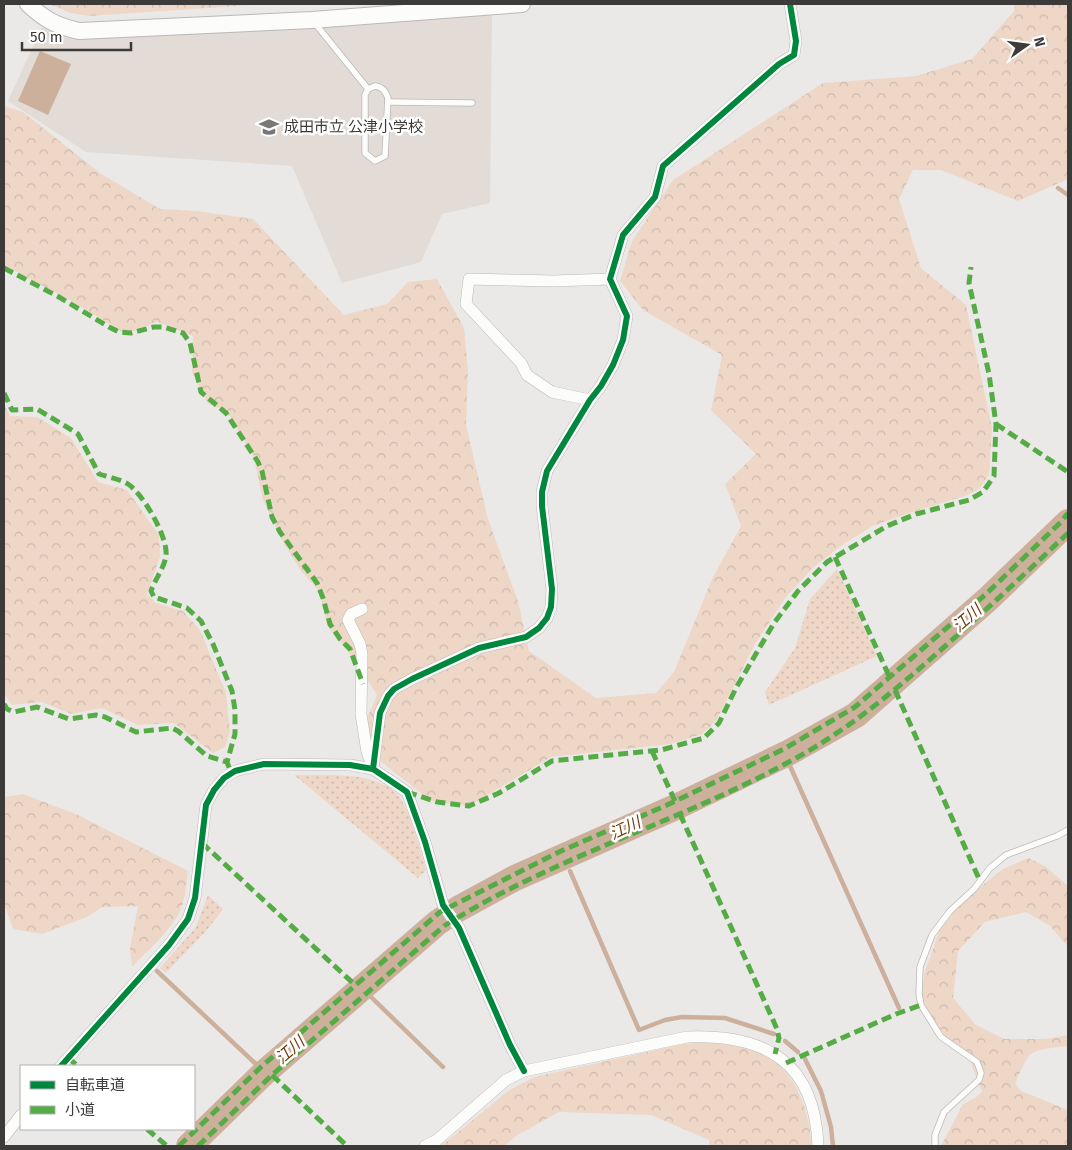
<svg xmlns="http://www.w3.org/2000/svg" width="1072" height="1150" viewBox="0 0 1072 1150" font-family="'Fira Sans','Noto Sans JP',sans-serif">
  <defs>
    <pattern id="grass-dots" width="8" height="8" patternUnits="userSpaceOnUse" patternTransform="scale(1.25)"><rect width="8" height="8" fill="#eed7c7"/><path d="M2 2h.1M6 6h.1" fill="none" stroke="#cdb9ac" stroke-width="1.8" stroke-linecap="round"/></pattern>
    <pattern id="forest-crowns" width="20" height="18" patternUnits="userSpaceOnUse" patternTransform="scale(1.25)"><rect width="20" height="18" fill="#eed7c7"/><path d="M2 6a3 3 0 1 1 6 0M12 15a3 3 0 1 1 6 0" fill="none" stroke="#cdb9ac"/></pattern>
  </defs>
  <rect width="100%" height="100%" fill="#ebe9e7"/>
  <!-- built -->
  <polygon fill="#e2dbd6" points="492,15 490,203 442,214 421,262 342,283 292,166 86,152 8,101 42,27 62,35 84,38"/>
  <!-- grass -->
  <g fill="url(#grass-dots)">
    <polygon points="837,569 877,656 769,705 765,692 795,648 810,599"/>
    <path d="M294 775C325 776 375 770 398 795 409 807 421 853 426 870L418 878Z"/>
    <polygon points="208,895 223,909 207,930 166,973 160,968 196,927"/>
  </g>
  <!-- forest -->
  <g fill="url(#forest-crowns)">
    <polygon points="49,4 269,4 89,16 70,13"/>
    <polygon points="1014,4 1068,4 1068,179 1018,201 941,170 913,170 899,199 921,268 966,305 992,428 989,475 979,489 965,496 909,513 873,526 842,545 814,567 786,597 755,644 716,721 702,734 670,744 551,757 469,806 431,801 370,753 363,728 377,695 356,662 327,625 320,592 301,571 280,537 263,500 253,454 227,412 207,403 192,372 193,336 157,322 126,334 73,302 4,265 4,106 23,112 100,173 160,209 197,211 253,219 344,315 387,304 408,282 437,279 464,328 468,371 466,425 488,519 518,601 529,651 596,698 656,693 674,672 712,579 741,526 725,484 756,454 711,410 722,355 643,310 620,281 632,241 673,180 823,83 916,76 972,59 1014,11"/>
    <polygon points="4,404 10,416 37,417 71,438 98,482 127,490 159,535 160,557 147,594 156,603 183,611 200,630 226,693 230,732 225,747 213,753 174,723 138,725 102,708 72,714 41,702 12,705 4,694"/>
    <path d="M23 794 78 815 188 871C186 886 185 904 177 917 165 936 147 951 132 967L130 948 138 906 102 907 87 917 42 934 13 929 4 903V797Z"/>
    <path d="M1028 858 1045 866 1068 886V947L1050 926 1026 912 985 922 958 951 953 998 976 1025 1004 1039H1045L1068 1035V1046C1029 1051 1031 1047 1015 1084L1021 1091 1068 1110V1146H941L963 1104 975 1098 982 1092 970 1061 944 1035 925 1005 922 996 924 974 940 929 967 897 1003 869Z"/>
    <path d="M710 1042C728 1045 747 1047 763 1055 797 1071 809 1111 812 1146H709V1140L651 1115 559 1112 516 1136 504 1146H441L508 1091 534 1077 683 1044Z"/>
  </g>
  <!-- water -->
  <polygon fill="#cdb09c" points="40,51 71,64 48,115 18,101"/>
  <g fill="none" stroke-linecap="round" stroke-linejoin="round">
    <!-- stream -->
    <g stroke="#cdb09c" stroke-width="4.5">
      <polyline points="1058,188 1068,195"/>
      <polyline points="785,754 786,757"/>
      <polyline points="790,766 899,1008"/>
      <polyline points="564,857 565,859"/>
      <polyline points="570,871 639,1030 665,1020 682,1017 725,1018 774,1034"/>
      <polyline points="157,971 257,1065"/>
      <polyline points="362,988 363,989"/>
      <polyline points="368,994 443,1067"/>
      <polyline points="785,1041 798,1052"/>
      <polyline points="805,1059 821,1091 831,1127 833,1146"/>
      <polyline points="263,1070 265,1072"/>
    </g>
    <!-- river -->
    <polyline stroke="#cdb09c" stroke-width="26" points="189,1146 265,1072 437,923 458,909 515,878 678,806 788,753 856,715 988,599 1068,522"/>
    <defs>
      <g id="lane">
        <polyline points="314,22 368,89"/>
        <path d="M375 86C383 87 385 91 388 98L385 156 375 161 365 153V95L368 89Z"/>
        <polyline points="388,102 472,103"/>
        <polyline points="935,1146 935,1135 944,1112 979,1080 981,1073 977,1062 941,1037 921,1005 919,994 920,967 932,935 950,911 974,889 990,868 1006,855 1057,836 1068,830"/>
      </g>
      <g id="street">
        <polyline points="590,400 552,392 527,375 521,363 466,304 469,279 554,281 610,279"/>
        <polyline points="362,609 351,614 348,620 360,644 362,654 361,714 367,752 372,765"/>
        <polyline points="373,769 380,713 388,696 394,689 412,679 479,648 526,637 539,628 547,618 551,607 552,589 542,506 542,492 547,471 590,400 601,386 613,365 623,340 627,316 610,279 623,235 655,197 663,166 779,64 794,55 796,41 790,4"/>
        <polyline points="61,1066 169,945 188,919 195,898 206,805 214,790 224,778 235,771 264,764 350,765 373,769 407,792 425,842 443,905 459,928 510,1045 524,1071"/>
        <polyline points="4,1137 21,1115"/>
        <path d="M425 1146 437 1140 506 1080 524 1071 687 1037C766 1034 815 1062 818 1146"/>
      </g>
      <path id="secondary" d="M28 4C45 20 57 26 79 31L312 20 522 4"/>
    </defs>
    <!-- lane casing -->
    <use href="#lane" stroke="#bab8b7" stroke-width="7"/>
    <!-- street casing -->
    <use href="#street" stroke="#bab8b7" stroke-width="12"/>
    <!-- secondary casing -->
    <use href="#secondary" stroke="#bab8b7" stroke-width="18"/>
    <!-- lane -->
    <use href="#lane" stroke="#fcfcfb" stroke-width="5.5"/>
    <!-- street -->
    <use href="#street" stroke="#fcfcfb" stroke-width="11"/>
    <!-- secondary -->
    <use href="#secondary" stroke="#fcfcfb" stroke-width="16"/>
    <!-- quiet -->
    <g stroke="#55ac46" stroke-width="5" stroke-dasharray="10 5" stroke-linecap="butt">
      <polyline points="4,268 59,297 109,327 119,332 131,333 154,327 164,327 183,333 190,343 201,392 226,413 258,462 262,471 272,517 280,532 317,583 323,598 330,624 340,639 350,649 363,684"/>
      <path d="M4 393 12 410 37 409 78 434 99 474C108 477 120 479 128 484 143 494 168 537 166 555 165 567 155 579 151 591L154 597 187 608 201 621 213 644 232 691 235 710V734L227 762 231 773"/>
      <polyline points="996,424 1068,472"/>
      <polyline points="835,557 890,678"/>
      <polyline points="895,690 980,881"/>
      <polyline points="4,704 7,709 14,712 37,707 69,719 96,715 105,717 136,732 172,728 178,731 207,756 227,762"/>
      <polyline points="652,751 675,801"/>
      <polyline points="407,792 437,802 469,806 499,793 552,761 661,750 704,738 719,723 736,688 774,623 798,591 827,562 887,526 916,514 969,500 983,492 994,476 996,424 989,374 969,283 971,267"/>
      <polyline points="680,814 777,1029 779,1038 775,1054"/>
      <polyline points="202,843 355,985"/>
      <polyline points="68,1058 78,1066"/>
      <polyline points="786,1063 896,1014 921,1005"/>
      <polyline points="272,1075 347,1146"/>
      <polyline points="147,1129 167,1146"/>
      <polyline points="179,1146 261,1067 440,912 561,851 667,805 784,749 855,707 986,594 1061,522 1068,513"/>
      <path d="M198 1146 272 1075 444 926C551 858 674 824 785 764 846 732 892 693 943 648 986 610 1027 572 1068 533"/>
    </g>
    <defs>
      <g id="cycleway">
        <polyline points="373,769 380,713 388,696 394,689 412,679 479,648 526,637 539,628 547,618 551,607 552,589 542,506 542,492 547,471 590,400 601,386 613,365 623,340 627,316 610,279 623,235 655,197 663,166 779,64 794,55 796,41 790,4"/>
        <polyline points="61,1066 169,945 188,919 195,898 206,805 214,790 224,778 235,771 264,764 350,765 373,769 407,792 425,842 443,905 459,928 510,1045 524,1071"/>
      </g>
    </defs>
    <!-- cycleway casing -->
    <use href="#cycleway" stroke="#fff" stroke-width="9"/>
    <!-- cycleway -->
    <use href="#cycleway" stroke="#00873e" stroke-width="6"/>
  </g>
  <!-- icons -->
  <defs>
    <symbol id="school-bare" viewBox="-9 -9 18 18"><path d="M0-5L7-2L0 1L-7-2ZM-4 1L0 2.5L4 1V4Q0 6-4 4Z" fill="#7a7876" stroke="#fff" stroke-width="2.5" paint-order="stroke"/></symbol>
  </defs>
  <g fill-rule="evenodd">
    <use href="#school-bare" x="255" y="113" width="28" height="28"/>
  </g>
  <g text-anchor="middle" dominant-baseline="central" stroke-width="5" stroke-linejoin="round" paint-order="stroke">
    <!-- poi labels -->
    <g font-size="15" fill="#3d3b39" stroke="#fff" text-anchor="start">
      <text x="284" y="127">成田市立 公津小学校</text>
    </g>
    <!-- water labels -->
    <g font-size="16" font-style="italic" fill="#6e3a09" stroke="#fff">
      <text transform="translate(967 618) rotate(-41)">江川</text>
      <text transform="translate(625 828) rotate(-25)">江川</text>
      <text transform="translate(290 1050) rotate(-41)">江川</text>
    </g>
  </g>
  <!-- border -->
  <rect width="1072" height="1150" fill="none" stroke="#3d3b39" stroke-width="10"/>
  <!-- legend -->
  <rect x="20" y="1065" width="175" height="65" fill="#ffffff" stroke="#b1b1b0"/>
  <rect x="30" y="1081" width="25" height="8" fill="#00873e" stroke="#b1b1b0"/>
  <text x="65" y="1090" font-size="15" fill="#3d3b39">自転車道</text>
  <rect x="30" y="1106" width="25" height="8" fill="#55ac46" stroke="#b1b1b0"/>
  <text x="65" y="1115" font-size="15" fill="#3d3b39">小道</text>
  <!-- north arrow -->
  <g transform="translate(1027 45) rotate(76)" stroke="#ffffff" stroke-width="4" paint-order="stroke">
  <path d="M0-4L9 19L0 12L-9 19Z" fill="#3d3b39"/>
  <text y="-8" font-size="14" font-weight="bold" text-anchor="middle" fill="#3d3b39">N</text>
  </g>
  <!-- scale -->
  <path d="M22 42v8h109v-8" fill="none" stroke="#3d3b39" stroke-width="2.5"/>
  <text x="30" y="42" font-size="15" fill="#3d3b39" stroke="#ffffff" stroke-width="4" paint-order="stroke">50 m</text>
</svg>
